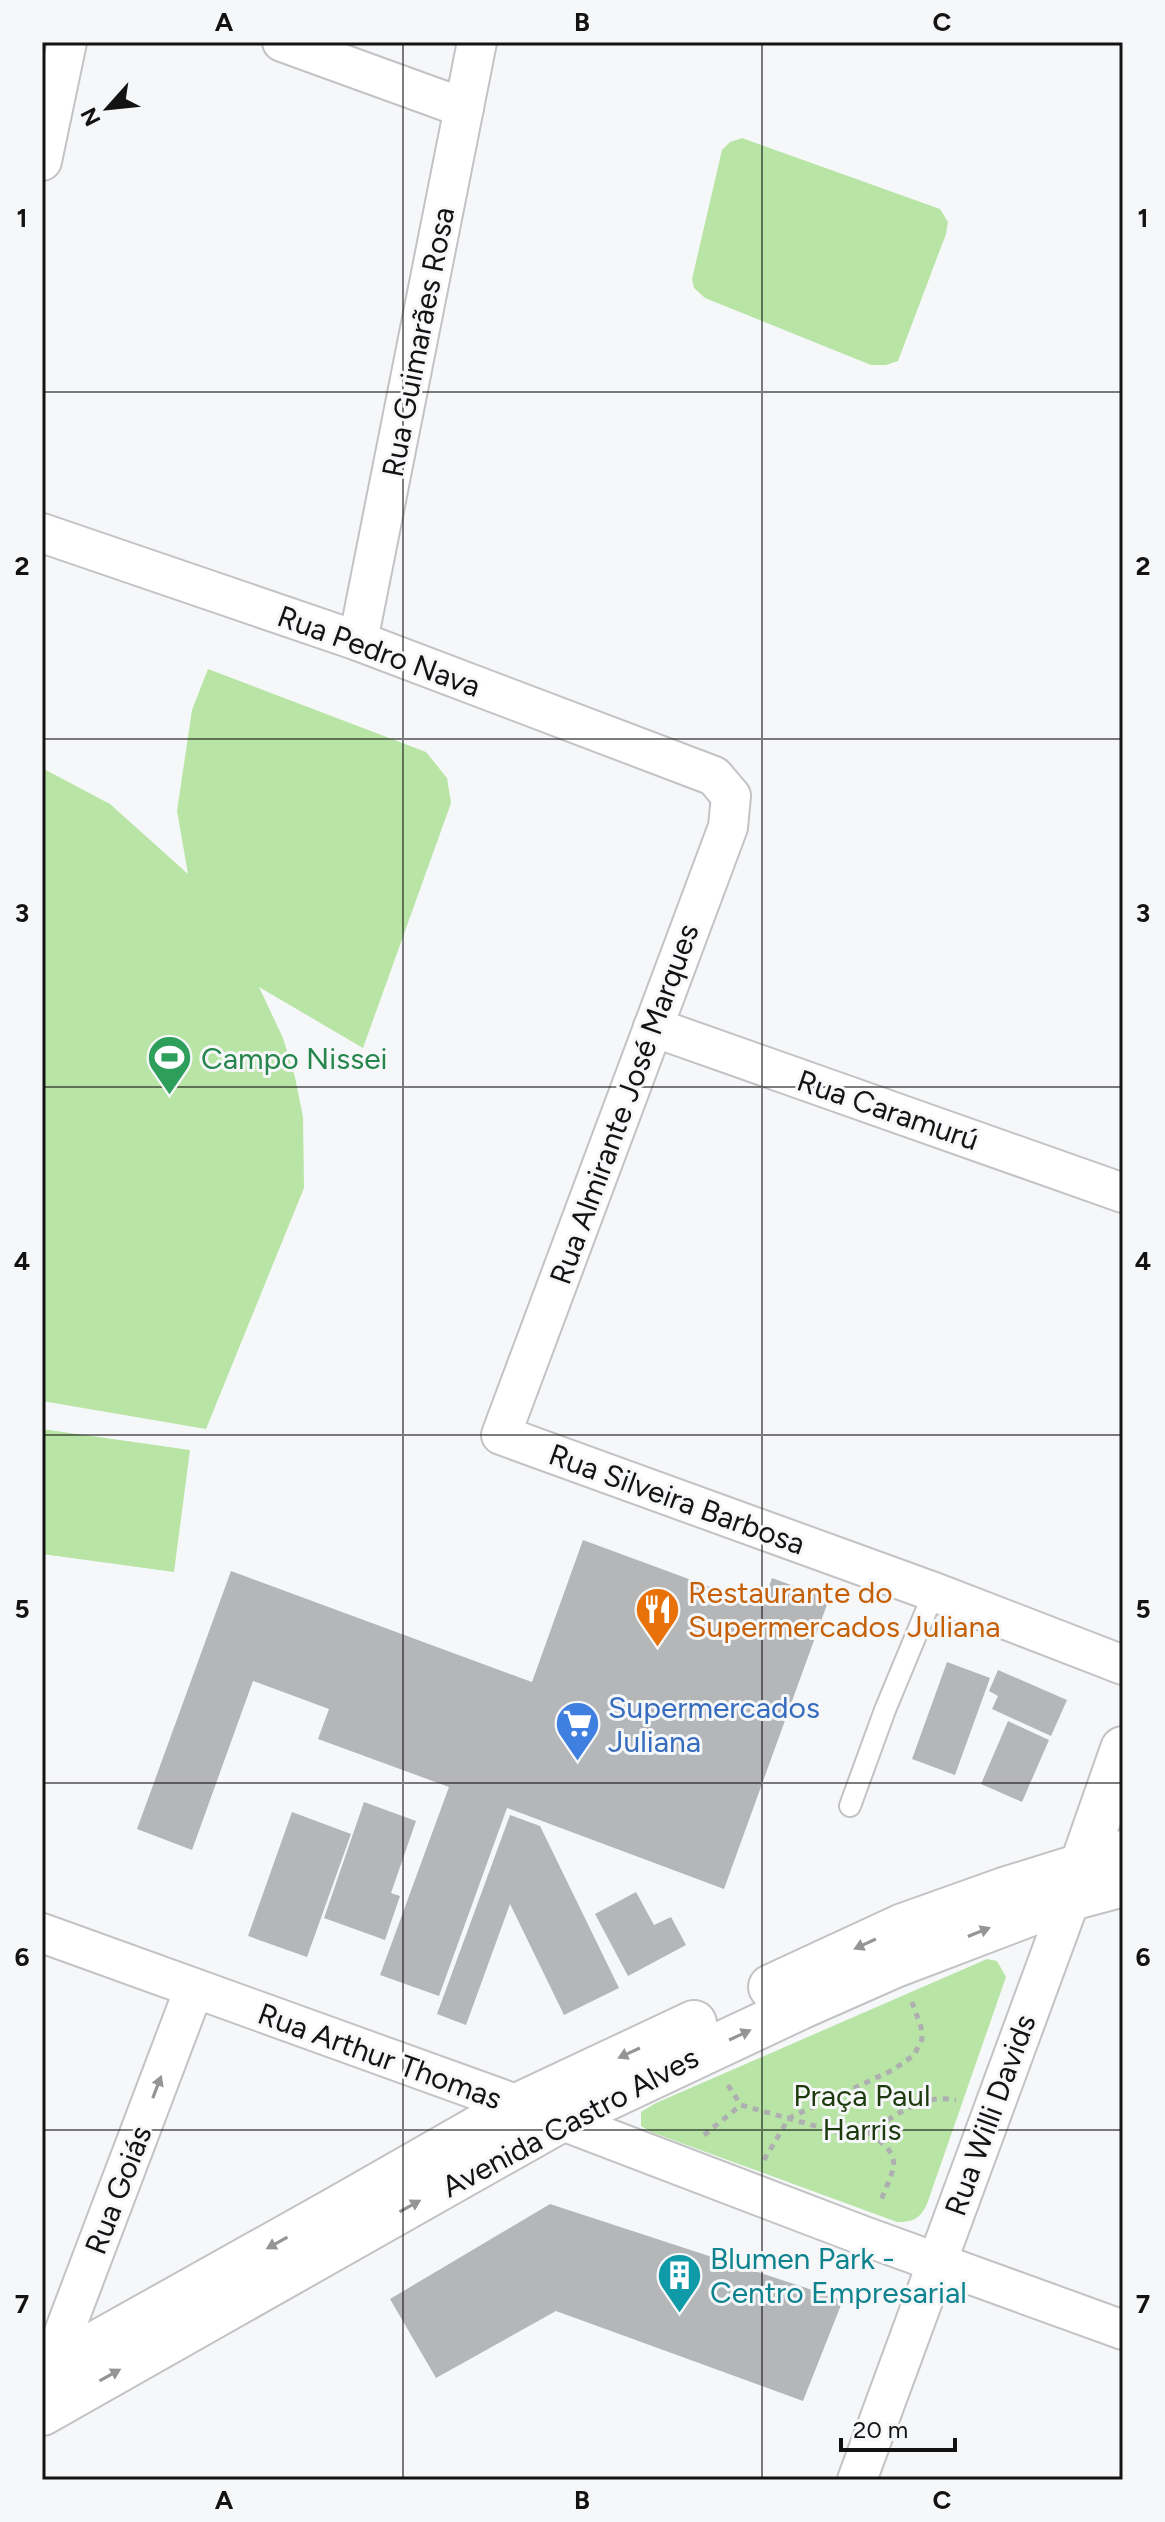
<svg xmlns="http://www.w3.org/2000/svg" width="1165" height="2522" viewBox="0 0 1165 2522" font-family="Figtree,sans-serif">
  <rect width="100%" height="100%" fill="#f6f7f9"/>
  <!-- green -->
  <g fill="#b8e5a5">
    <polygon points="742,138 940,209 948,222 946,234 898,361 886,365 871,365 705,298 694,288 692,279 722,150 730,142"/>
    <polygon points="208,669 426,752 447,778 451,803 363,1048 259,987 283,1038 295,1077 303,1117 304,1188 206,1429 42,1401 42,768 110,804 188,874 177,811 192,710"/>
    <polygon points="42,1429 190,1450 174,1572 42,1554"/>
    <path d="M987 1959 997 1961 1006 1977 927 2204C920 2219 913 2222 897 2222L651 2132 641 2126V2112L656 2103Z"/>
  </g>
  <!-- building -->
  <g fill="#b5b6b8">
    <polygon points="583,1540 762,1606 772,1578 829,1599 724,1889 507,1808 439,1996 380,1975 449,1787 318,1739 329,1709 253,1681 192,1850 137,1829 231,1571 532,1682"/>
    <polygon points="947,1662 990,1678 955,1775 912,1759"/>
    <polygon points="998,1670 1067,1700 1051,1736 992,1709 998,1696 989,1691"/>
    <polygon points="1008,1721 1049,1740 1022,1802 981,1784"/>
    <polygon points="364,1802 416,1821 391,1893 400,1896 385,1940 324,1918"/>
    <polygon points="292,1812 351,1834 307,1957 248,1936"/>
    <polygon points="510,1815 540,1826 619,1988 564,2015 510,1904 466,2025 437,2014"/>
    <polygon points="636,1892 654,1925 671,1917 686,1945 628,1976 595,1914"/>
    <polygon points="550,2204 843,2300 803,2401 556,2311 436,2378 390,2299"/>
  </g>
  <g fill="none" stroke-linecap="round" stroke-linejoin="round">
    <defs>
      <polyline id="service" points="850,1806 885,1710 934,1592"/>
      <g id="minor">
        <polyline points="282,42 464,108"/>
        <polyline points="42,161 67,42"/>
        <polyline points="42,533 358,641 714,776 731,796 728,827 501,1435 934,1592 1123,1665"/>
        <polyline points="358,641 477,42"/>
        <polyline points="653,1027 1123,1193"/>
        <polyline points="42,1933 560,2120 864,2236 1123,2330"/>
        <polyline points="44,2385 194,1989"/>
        <polyline points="857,2480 1071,1898"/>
      </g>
      <g id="secondary">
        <polyline points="1076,1883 1123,1749"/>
        <polyline points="771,1987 903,1926 1004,1890 1123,1853"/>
        <polyline points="42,2374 337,2209 517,2106 694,2023"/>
        <polyline points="42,2413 560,2120 800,2007 895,1965 1071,1898 1123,1884"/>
      </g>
    </defs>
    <!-- service casing -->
    <use href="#service" stroke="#c3c3c5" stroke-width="24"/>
    <!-- minor casing -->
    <use href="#minor" stroke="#c3c3c5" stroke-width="42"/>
    <!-- secondary casing -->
    <use href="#secondary" stroke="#c3c3c5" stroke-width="48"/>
    <!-- path -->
    <g stroke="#aeafb0" stroke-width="5" stroke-dasharray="6 6" stroke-linecap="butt">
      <path d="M728 2085 741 2105 858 2138C889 2122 918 2092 956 2100"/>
      <path d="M869 2133C906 2159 894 2165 880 2203"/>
      <polyline points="704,2135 741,2105"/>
      <polyline points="764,2160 789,2118 893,2070 914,2055 922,2039 921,2027 912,2002"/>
    </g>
    <!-- service -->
    <use href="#service" stroke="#fff" stroke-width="20"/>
    <!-- minor -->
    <use href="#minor" stroke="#fff" stroke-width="38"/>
    <!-- secondary -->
    <use href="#secondary" stroke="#fff" stroke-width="44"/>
  </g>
  <!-- one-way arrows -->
  <defs><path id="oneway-solid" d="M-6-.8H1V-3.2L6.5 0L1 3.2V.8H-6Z" transform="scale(2)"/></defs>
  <g fill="#959595">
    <use href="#oneway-solid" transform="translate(979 1932) rotate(-22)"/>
    <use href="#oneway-solid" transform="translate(865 1944) rotate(155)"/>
    <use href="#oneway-solid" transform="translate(740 2035) rotate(-25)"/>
    <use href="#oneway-solid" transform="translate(629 2053) rotate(155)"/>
    <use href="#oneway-solid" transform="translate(157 2087) rotate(-69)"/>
    <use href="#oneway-solid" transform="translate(410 2206) rotate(-29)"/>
    <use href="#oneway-solid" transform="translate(277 2243) rotate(151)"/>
    <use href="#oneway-solid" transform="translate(110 2375) rotate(-29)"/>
  </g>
  <!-- grid -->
  <path fill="none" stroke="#131314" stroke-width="2" stroke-opacity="0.55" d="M403 42V2480M762 42V2480M42 392H1123M42 739H1123M42 1087H1123M42 1435H1123M42 1783H1123M42 2130H1123"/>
  <!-- icons -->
  <defs>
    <symbol id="stadium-pin" viewBox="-11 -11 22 30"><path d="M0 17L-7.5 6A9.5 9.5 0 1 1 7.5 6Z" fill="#2e9e5b" stroke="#f6f7f9"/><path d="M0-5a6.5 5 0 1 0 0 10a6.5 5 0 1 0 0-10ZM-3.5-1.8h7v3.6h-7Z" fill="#fff"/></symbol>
    <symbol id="restaurant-pin" viewBox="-11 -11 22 30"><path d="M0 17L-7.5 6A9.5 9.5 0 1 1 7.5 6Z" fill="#e8710a" stroke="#f6f7f9"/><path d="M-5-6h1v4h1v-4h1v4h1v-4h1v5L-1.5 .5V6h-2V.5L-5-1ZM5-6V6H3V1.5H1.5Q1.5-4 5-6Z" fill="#fff"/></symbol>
    <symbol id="supermarket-pin" viewBox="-11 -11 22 30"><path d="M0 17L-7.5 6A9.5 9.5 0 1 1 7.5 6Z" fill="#3f7fe0" stroke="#f6f7f9"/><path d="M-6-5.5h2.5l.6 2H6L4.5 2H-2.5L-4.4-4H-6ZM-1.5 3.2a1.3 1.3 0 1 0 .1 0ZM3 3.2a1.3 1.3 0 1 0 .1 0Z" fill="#fff"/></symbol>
    <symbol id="building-pin" viewBox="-11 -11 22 30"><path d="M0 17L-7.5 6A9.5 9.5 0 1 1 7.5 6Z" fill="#0f9aa8" stroke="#f6f7f9"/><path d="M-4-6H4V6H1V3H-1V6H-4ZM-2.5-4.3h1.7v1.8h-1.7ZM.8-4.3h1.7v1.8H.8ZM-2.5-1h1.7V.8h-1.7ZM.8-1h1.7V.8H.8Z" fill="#fff"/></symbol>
  </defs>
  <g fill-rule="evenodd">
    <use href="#stadium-pin" x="144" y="1032" width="51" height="69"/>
    <use href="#restaurant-pin" x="632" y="1584" width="51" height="69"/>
    <use href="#supermarket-pin" x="552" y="1698" width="51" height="69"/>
    <use href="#building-pin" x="654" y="2250" width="51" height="69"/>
  </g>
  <g text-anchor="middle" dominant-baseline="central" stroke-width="6" stroke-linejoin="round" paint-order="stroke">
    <!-- street labels -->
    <g font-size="30" fill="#131314" stroke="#f6f7f9">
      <text transform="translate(418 342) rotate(-79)">Rua Guimarães Rosa</text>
      <text transform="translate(379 651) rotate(20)">Rua Pedro Nava</text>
      <text transform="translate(624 1104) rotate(-70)">Rua Almirante José Marques</text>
      <text transform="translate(888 1110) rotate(19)">Rua Caramurú</text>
      <text transform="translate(677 1499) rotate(20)">Rua Silveira Barbosa</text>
      <text transform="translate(380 2056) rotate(20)">Rua Arthur Thomas</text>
      <text transform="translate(990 2115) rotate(-70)">Rua Willi Davids</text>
      <text transform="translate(570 2122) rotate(-28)">Avenida Castro Alves</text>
      <text transform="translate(118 2190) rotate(-69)">Rua Goiás</text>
    </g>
    <!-- leisure labels -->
    <g font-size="30" fill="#27864d" stroke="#f6f7f9" text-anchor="start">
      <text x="201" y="1058">Campo Nissei</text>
    </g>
    <!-- food labels -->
    <g font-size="30" fill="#c56008" stroke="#f6f7f9" text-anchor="start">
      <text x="688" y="1592">Restaurante do<tspan x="688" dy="34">Supermercados Juliana</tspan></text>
    </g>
    <!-- shop labels -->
    <g font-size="30" fill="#366cbe" stroke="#f6f7f9" text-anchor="start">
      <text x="608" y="1707">Supermercados<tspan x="608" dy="34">Juliana</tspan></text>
    </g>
    <!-- park labels -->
    <g font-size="30" fill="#1d3a0d" stroke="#f6f7f9">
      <text x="862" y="2095">Praça Paul<tspan x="862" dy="34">Harris</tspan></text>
    </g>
    <!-- culture labels -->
    <g font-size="30" fill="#0d838f" stroke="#f6f7f9" text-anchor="start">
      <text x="710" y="2258">Blumen Park -<tspan x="710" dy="34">Centro Empresarial</tspan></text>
    </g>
  </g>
  <!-- border -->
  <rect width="1165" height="2522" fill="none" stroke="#f6f7f9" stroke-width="88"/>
  <!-- north arrow -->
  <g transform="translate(108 108) rotate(243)" stroke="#f6f7f9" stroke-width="6" paint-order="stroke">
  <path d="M0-6L14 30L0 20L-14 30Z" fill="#131314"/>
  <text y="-12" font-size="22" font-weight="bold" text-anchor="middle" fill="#131314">N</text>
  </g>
  <!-- scale -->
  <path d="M841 2438v12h114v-12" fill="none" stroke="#131314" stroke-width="4"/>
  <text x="853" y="2438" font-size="24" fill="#131314" stroke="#f6f7f9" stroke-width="6" paint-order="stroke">20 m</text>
  <rect x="44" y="44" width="1077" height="2434" fill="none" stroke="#131314" stroke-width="3"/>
  <g font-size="26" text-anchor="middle" font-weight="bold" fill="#131314">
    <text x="224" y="31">A</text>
    <text x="582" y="31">B</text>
    <text x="942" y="31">C</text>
    <text x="22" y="227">1</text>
    <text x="1143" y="227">1</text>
    <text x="22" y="575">2</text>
    <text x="1143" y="575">2</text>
    <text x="22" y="922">3</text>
    <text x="1143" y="922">3</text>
    <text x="22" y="1270">4</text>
    <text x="1143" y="1270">4</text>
    <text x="22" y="1618">5</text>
    <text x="1143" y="1618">5</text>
    <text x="22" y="1966">6</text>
    <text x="1143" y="1966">6</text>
    <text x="22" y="2313">7</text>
    <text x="1143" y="2313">7</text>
    <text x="224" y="2509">A</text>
    <text x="582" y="2509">B</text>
    <text x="942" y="2509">C</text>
  </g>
</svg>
